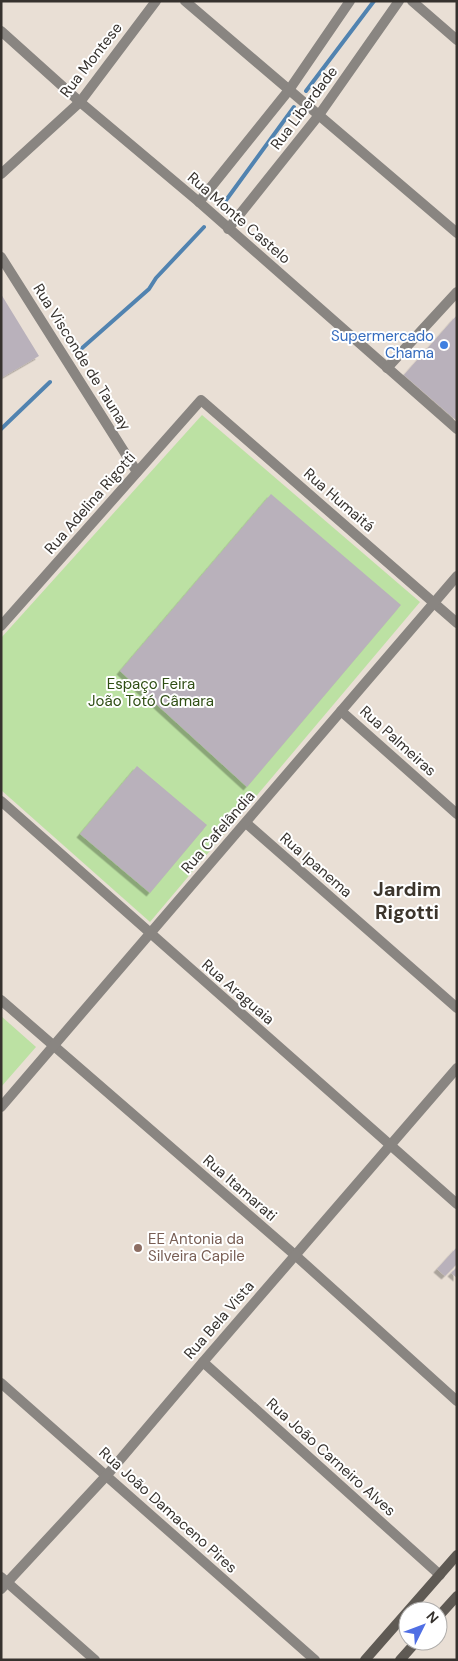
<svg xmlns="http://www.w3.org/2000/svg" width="458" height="1661" viewBox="0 0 458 1661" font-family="'DM Sans',sans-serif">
  <defs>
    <filter id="shadow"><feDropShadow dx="-3.5" dy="3.5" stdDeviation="0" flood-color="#0004"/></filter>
  </defs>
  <rect width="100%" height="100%" fill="#e9dfd5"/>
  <!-- green -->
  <g fill="#bce1a3">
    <polygon points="202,415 420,602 150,922 1,790 1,638"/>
    <polygon points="1,1016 36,1047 1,1087"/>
  </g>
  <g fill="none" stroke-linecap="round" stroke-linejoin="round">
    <!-- stream -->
    <g stroke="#5183b0" stroke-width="4">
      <polyline points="306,91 374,1"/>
      <polyline points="224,203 294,107"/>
      <polyline points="81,349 149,289 156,278 204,227"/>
      <polyline points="1,429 50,382"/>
    </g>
  </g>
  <!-- building -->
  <g fill="#b9b1bb" filter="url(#shadow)">
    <polygon points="1,294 39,356 1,378"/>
    <polygon points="457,315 457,421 404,375"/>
    <polygon points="271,494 401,605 247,787 120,671"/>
    <polygon points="137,766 207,825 150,893 80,834"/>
    <polygon points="457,1247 457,1264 445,1276 437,1269"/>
    <polygon points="457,1267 457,1278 451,1273"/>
  </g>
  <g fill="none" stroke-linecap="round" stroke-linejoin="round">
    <!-- minor -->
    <g stroke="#898581" stroke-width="10">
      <polyline points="185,1 457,233"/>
      <polyline points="412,1 457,40"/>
      <polyline points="1,31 80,102 199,202 457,429"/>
      <polyline points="1,174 80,102 156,1"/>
      <polyline points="199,202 289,90 350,1"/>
      <polyline points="228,229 319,115 399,1"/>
      <polyline points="1,257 137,472"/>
      <polyline points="387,368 457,292"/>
      <polyline points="1,626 201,400 457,623"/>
      <polyline points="341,711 457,814"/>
      <polyline points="1,801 457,1204"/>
      <polyline points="246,823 457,1008"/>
      <polyline points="1,1000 295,1255 457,1401"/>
      <polyline points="1,1107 457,576"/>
      <polyline points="203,1362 440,1575"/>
      <polyline points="1,1383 315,1660"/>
      <polyline points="1,1577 95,1660"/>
      <polyline points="1,1589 107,1475 203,1362 457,1068"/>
    </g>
    <!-- secondary -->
    <g stroke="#5f5a54" stroke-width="10">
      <polyline points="438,1617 457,1596"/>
      <polyline points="365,1660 457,1555"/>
      <polyline points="400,1660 417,1641"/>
    </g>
  </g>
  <!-- markers -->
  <circle fill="#3f7fe0" stroke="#fff" stroke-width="2" cx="444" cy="345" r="5"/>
  <circle fill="#8d6e63" stroke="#fff" stroke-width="2" cx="138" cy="1248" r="5"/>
  <g text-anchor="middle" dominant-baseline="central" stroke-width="4" stroke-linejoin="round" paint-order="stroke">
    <!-- street labels -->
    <g font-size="15" fill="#36322e" stroke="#fff">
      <text transform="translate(91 60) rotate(-52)">Rua Montese</text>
      <text transform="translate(304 108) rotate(-53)">Rua Liberdade</text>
      <text transform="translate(239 218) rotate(41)">Rua Monte Castelo</text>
      <text transform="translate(82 357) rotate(58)">Rua Visconde de Taunay</text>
      <text transform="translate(339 500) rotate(41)">Rua Humaitá</text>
      <text transform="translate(90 503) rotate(-49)">Rua Adelina Rigotti</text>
      <text transform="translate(398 741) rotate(42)">Rua Palmeiras</text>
      <text transform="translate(218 832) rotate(-49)">Rua Cafelândia</text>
      <text transform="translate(316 865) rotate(41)">Rua Ipanema</text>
      <text transform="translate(238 992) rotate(41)">Rua Araguaia</text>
      <text transform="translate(240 1188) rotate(41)">Rua Itamarati</text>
      <text transform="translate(219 1320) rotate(-49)">Rua Bela Vista</text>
      <text transform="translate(331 1457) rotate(42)">Rua João Carneiro Alves</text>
      <text transform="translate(168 1510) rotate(42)">Rua João Damaceno Pires</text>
    </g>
    <!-- shop labels -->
    <g font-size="15" fill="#366cbe" stroke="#fff" text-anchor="end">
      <text x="434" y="336">Supermercado<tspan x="434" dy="17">Chama</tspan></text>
    </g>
    <!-- park labels -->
    <g font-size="15" fill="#2f4e14" stroke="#fff">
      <text x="151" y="684">Espaço Feira<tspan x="151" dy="17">João Totó Câmara</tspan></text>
    </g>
    <!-- education labels -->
    <g font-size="15" fill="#785e54" stroke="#fff" text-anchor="start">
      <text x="148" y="1239">EE Antonia da<tspan x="148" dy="17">Silveira Capile</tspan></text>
    </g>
    <!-- district labels -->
    <g font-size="20" font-weight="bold" fill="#3c352c" stroke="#fff">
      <text x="407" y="889">Jardim<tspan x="407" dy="23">Rigotti</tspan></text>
    </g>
  </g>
  <!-- border -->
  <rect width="458" height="1661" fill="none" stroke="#36322e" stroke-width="5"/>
  <!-- north arrow -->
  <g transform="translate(423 1626) rotate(48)"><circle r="24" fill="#ffffff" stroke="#afadab"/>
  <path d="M0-4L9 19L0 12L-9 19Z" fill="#506fe4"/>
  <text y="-8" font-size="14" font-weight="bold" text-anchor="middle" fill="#36322e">N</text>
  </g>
</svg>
